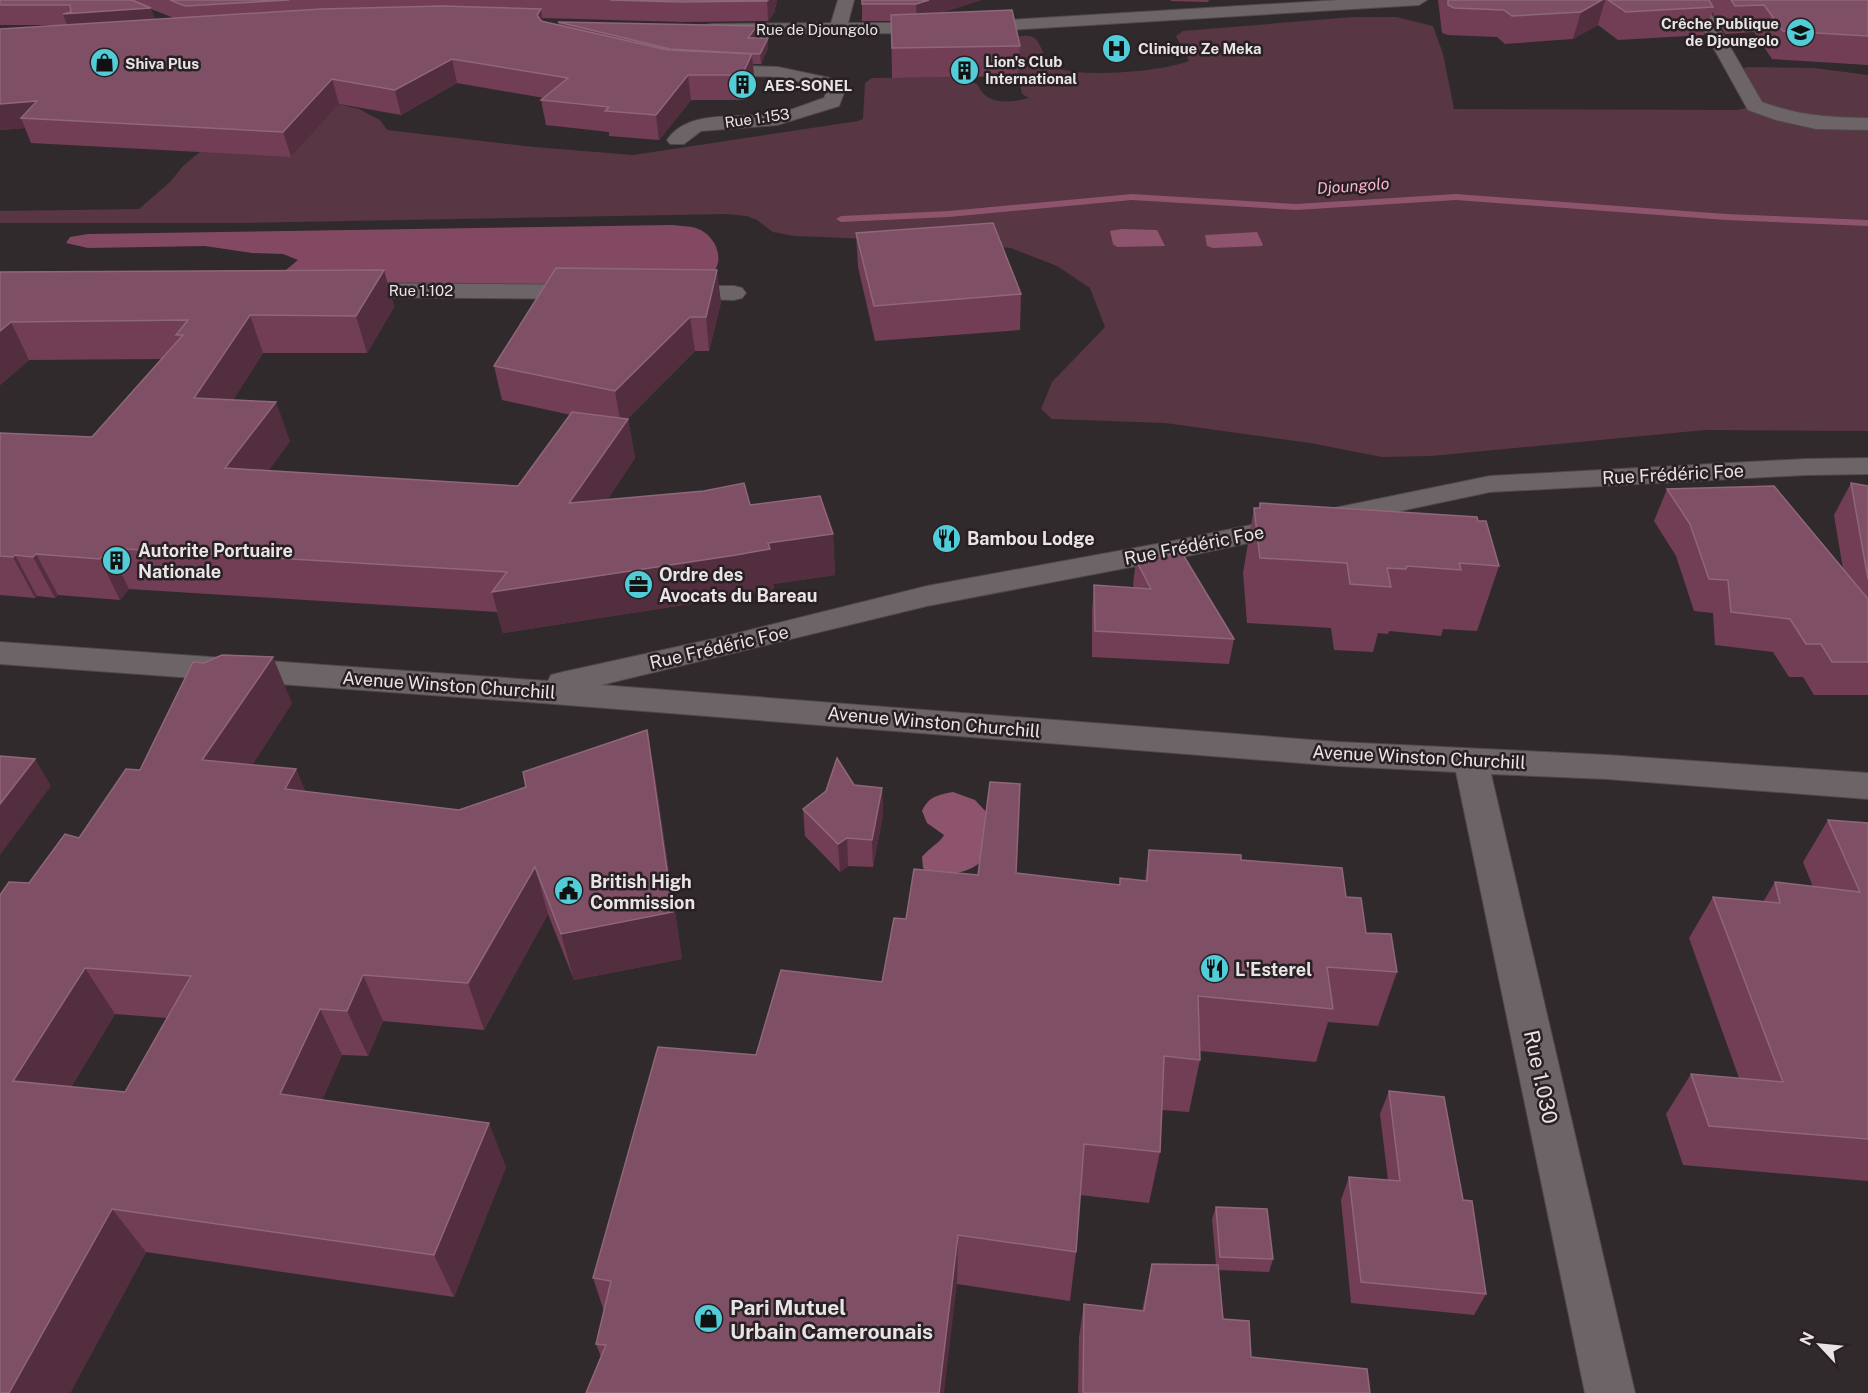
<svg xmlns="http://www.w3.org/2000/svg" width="1868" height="1393" viewBox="0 0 1868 1393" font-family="'Public Sans',sans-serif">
  <rect width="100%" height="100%" fill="#312a2d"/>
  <!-- green -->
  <path fill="#583644" d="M1353 17H1396L1433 26 1443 54 1454 109 1738 110 1746 108 1739 70 1747 67 1814 68 1868 75V431L1705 430 1431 456 1382 457 1310 443 1165 423 1052 419 1041 409 1052 382 1105 327 1090 288 1057 266 1011 248 953 242 794 236 773 232 757 220 747 216 726 214 245 223H0V211L139 209 170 182 183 166 255 106 300 95 359 109 380 120 387 130 534 147 633 155 858 121 863 119 865 83 872 78 955 77 977 84C987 106 1009 103 1029 98L1022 94 1011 39C1048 26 1035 57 1055 67 1080 79 1164 71 1189 61L1176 36 1183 31Z"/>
  <!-- forest -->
  <path fill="#834962" d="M672 225C680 226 689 226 696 228 720 236 730 272 699 281L429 288 275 279 298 260 283 254 252 253 205 246 88 248 66 243 70 237 88 234Z"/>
  <!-- water -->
  <g fill="#8f546d">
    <polygon points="1122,229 1157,230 1165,246 1117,247 1113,244 1110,231"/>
    <polygon points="1257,232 1263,245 1261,246 1213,248 1207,246 1205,235"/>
    <path d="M953 792 975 800 989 815C989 826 990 839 987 850 983 871 952 875 934 876L923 868 922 857C928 849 942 841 944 835L927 823 922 811C929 796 938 795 953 792Z"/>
  </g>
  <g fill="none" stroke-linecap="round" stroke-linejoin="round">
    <!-- stream -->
    <polygon fill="#8f546d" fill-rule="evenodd" points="1132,194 1296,204 1456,194 1726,214 1868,220 1868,226 1726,220 1456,200 1296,210 1132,200 949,217 841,222 836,219 841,216 949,211"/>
    <defs>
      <g id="minor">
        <polygon points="838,0 854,0 848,23 960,23 1339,0 1427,0 1419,5 960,33 712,34 706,33 704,29 706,25 712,24 831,23"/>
        <path d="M1687 0H1703L1762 102C1801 116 1827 117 1868 118V130L1816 129 1776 120 1748 110Z"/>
        <path d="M710 65 778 67 844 81 847 85 839 106 777 125 701 131 684 144H670L667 140C689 108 741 119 774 114 791 111 808 103 824 98L828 88 778 77 704 74 701 70 704 66Z"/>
        <polygon points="344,283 586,285 594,287 598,292 594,297 586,299 344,297 336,295 332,290 336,285"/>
        <polygon points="674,286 734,286 742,288 746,293 742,298 734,300 666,298 662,293 666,288"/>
        <polygon points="1868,458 1868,474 1805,475 1490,492 1173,559 927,606 601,685 1339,742 1607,755 1868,773 1868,799 1607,779 1491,774 1635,1393 1585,1393 1456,772 1339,766 529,702 0,664 0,642 548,681 551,675 563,672 722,637 927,586 1173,541 1490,476 1805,459"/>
      </g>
    </defs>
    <!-- minor casing -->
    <use href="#minor" stroke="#4f494b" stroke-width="2"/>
    <!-- minor -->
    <use href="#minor" fill="#6d6467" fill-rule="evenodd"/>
  </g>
  <!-- wall -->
  <g fill="#713e55" fill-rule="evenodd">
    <path d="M0 0H777L774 13 768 21 683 22 542 18 543 21 559 25 558 22 757 26 758 36 756 38 768 48 761 64H753L754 78 744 100H691L659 140 609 136V132L546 125 541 100 544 98 457 83 401 115 339 104 291 157 31 143 25 128 0 130V29L67 25H0ZM151 9 174 18 155 20Z"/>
    <polygon points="862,0 981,0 941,13 1020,46 1018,76 892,78 891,21 862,21"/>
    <polygon points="1171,0 1209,0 1208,2 1170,1"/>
    <polygon points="1438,0 1868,0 1868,65 1772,59 1754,32 1725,34 1712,12 1704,35 1618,40 1598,25 1573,39 1505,44 1497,37 1448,35 1442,33"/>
    <polygon points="856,233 1021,294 1020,330 875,341 858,267"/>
    <polygon points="384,270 394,307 367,353 263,353 233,400 290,441 268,471 518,486 571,415 502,400 494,366 721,302 709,351 695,351 627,419 628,419 635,458 607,500 750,505 833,534 835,575 773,584 774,589 741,596 503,633 497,612 129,589 120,600 58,595 55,598 37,596 35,598 0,595 0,433 92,437 162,359 29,360 0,385 0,272"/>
    <polygon points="1851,483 1868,486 1868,695 1814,695 1803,677 1789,677 1773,652 1715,645 1713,613 1694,611 1676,556 1654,521 1667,489 1843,569 1834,515"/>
    <polygon points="1260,503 1478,521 1499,566 1477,631 1443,629 1441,636 1389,631 1388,634 1378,633 1373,652 1334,650 1331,628 1247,623 1243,573 1254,508 1259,508"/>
    <polygon points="1136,560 1234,639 1229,664 1092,657 1092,611 1094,585 1134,588 1133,585"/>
    <path d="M292 703 252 765 296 769 305 792 459 810 526 787 647 730 655 777 682 959 574 980 548 914 484 1030 383 1021 368 1056 342 1055 322 1100 506 1167 454 1297 146 1252 70 1393H0L29 883 79 838 140 770ZM115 1014 167 1018 125 1092 71 1087Z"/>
    <polygon points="854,785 882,788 883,815 873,867 848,866 840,872 805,836 803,809"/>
    <polygon points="1828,820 1868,823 1868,1181 1683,1165 1666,1114 1691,1074 1739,1078 1689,938 1713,897 1763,902 1775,882 1813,887 1803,862"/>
    <polygon points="1149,850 1241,860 1346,897 1366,933 1397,972 1378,1026 1328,1022 1316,1062 1200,1051 1200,1060 1189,1112 1162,1110 1160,1152 1149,1203 1080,1195 1076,1252 1070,1301 957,1284 601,1357 596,1344 604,1311 593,1278 756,1055 882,982 906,919 978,875 1016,873 1119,885 1120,878 1145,881"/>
    <polygon points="1389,1091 1463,1200 1486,1294 1474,1315 1351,1303 1341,1200 1349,1177 1388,1180 1380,1114"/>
    <polygon points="1216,1207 1273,1259 1269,1272 1218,1270 1223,1319 1251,1357 1370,1393 1078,1393 1079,1337 1084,1304 1142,1311 1152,1264 1216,1265 1212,1219"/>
  </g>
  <!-- shaded-wall -->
  <g fill="#522e3e">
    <polygon points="768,0 777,0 774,13 768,21 767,1"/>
    <polygon points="929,0 981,0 917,21 916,4"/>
    <polygon points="1602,0 1605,0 1598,25 1573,39 1581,12"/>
    <polygon points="151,8 157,27 71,34 63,14"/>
    <polygon points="541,9 545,32 537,15"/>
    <polygon points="757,26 758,36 749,49 748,38"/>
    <polygon points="768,38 768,48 761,64 760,54"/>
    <polygon points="752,54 754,78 744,100 742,75"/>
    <polygon points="452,59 457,83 401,115 395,90"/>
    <polygon points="688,75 691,100 659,140 656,115"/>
    <polygon points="332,79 339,104 291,157 283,132"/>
    <polygon points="37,101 21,118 25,128 0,130 0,104"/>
    <polygon points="384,270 394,307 367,353 356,316"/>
    <polygon points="717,270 721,302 709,351 706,317"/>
    <polygon points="250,315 263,353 210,437 194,398"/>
    <polygon points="690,317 695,351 621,426 615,391"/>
    <polygon points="11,322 29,360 0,385 0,331"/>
    <polygon points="276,402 290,441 241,508 225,468"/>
    <polygon points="628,419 635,458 578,544 569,503"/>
    <polygon points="833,534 835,575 773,584 774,589 741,596 503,633 492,592 768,543"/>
    <polygon points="109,548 129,589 120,600 100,559"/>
    <polygon points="36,554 58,595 55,598 33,557"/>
    <polygon points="15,555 37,596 35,598 13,557"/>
    <polygon points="273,657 292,703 225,807 202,760"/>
    <polygon points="647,730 655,777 682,959 574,980 561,934"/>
    <polygon points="35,759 51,786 0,855 0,804"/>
    <polygon points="296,769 316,816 285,789"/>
    <polygon points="882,788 883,815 873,867 872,840"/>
    <polygon points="847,838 848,866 840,872 838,844"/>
    <polygon points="535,867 548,914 484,1030 468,983"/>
    <polygon points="85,968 115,1014 47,1126 13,1081"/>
    <polygon points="363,975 383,1021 368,1056 347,1011"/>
    <polygon points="320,1009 342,1055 305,1139 280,1094"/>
    <polygon points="489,1123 506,1167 454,1297 434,1255"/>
    <polygon points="112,1209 146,1252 70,1393 9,1393"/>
    <polygon points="958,1235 957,1284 944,1393 939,1393"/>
  </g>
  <!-- building -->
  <g fill="#7e4f65" stroke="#8f6779" stroke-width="1.5" fill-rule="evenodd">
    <polygon points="0,0 132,0 151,8 63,14 71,12 70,5 0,5"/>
    <polygon points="170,0 289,0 185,6"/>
    <polygon points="610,0 768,0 767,1 681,2"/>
    <polygon points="862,0 929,0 916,4 862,4"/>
    <polygon points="1448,0 1602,0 1581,12 1512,16 1504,10 1454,8 1448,5"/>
    <polygon points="1608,0 1709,0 1713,7 1626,12"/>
    <polygon points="1731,0 1868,0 1868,36 1783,31 1764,5 1735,6"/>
    <polygon points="442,6 541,9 537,15 541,21 668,50 752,54 742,75 688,75 656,115 605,111 609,107 541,100 568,78 452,59 395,90 332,79 283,132 21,118 37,101 0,104 0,29 321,9"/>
    <polygon points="1012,10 1020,46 892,48 891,15"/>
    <polygon points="558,22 757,26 748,38 768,38 760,54 670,49"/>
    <polygon points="993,223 1021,294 874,306 856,233"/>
    <polygon points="556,268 717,270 706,317 690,317 615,391 494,366"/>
    <polygon points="384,270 356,316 250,315 194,398 276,402 225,468 518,486 572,412 628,419 569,503 704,491 744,483 750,505 820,496 833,534 768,543 770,549 736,555 492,592 507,572 109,548 100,559 36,554 33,557 15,555 13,557 0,556 0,433 92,437 183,335 176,335 188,320 11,322 0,331 0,272"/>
    <polygon points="1851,483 1868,486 1868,579"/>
    <polygon points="1774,486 1868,599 1868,662 1832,662 1821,644 1806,644 1790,619 1731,612 1728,580 1709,579 1690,524 1667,489"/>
    <polygon points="1260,503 1477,517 1478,521 1486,521 1499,566 1459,563 1461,570 1407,566 1406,569 1387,568 1391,587 1350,584 1347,563 1260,558 1254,508 1260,508"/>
    <polygon points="1182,553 1234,639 1095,631 1094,585 1151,589 1136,560"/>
    <path d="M222 655 273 657 202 760 296 769 285 789 459 810 526 787 523 772 647 730 673 912 561 934 535 867 468 983 363 975 347 1011 320 1009 280 1094 489 1123 434 1255 112 1209 9 1393H0V895L9 882 29 883 65 834 79 838 126 769 140 770 193 662 204 663ZM85 968 191 976 125 1092 13 1081Z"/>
    <polygon points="0,756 35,759 0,804"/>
    <polygon points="837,758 854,785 882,788 872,840 847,838 838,844 803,809 826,791"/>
    <polygon points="990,782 1020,784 1016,873 1120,885 1120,878 1147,881 1149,850 1241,855 1241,860 1342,868 1346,897 1361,898 1366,933 1391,934 1397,972 1327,967 1333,1009 1198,996 1200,1060 1164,1056 1160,1152 1084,1144 1076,1252 958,1235 939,1393 586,1393 606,1345 596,1344 611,1281 593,1278 658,1047 756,1055 781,970 882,982 894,918 906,919 914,869 978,875"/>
    <polygon points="1828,820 1868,823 1868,1139 1709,1126 1691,1074 1783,1082 1713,897 1780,903 1775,882 1860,892"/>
    <polygon points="1389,1091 1444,1097 1463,1200 1472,1201 1486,1294 1361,1282 1349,1177 1400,1181"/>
    <polygon points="1216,1207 1267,1209 1273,1259 1220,1257"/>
    <polygon points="1152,1264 1218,1265 1223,1319 1249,1321 1251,1357 1367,1369 1370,1393 1083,1393 1084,1304 1144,1311"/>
  </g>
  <!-- icons -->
  <defs>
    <symbol id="school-disc" viewBox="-11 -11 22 22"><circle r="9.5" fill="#52ccd6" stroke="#282023"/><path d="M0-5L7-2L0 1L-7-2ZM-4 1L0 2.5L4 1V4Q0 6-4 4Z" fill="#111"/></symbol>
    <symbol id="hospital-disc" viewBox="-11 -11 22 22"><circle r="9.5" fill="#52ccd6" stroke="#282023"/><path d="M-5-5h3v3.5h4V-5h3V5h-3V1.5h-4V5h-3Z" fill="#111"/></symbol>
    <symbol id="shop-disc" viewBox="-11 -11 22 22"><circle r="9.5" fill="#52ccd6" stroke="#282023"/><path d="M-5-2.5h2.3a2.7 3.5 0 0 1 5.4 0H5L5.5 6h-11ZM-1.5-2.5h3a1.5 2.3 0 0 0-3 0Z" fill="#111"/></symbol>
    <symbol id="building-disc" viewBox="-11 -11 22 22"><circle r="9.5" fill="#52ccd6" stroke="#282023"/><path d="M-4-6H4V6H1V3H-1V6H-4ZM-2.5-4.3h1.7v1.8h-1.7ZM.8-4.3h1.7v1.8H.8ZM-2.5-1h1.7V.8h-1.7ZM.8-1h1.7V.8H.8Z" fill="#111"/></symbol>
    <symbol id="restaurant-disc" viewBox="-11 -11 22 22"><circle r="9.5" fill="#52ccd6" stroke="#282023"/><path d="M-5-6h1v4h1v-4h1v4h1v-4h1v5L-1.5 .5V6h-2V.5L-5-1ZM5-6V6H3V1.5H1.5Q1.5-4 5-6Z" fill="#111"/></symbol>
    <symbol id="office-disc" viewBox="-11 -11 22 22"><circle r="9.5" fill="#52ccd6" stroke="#282023"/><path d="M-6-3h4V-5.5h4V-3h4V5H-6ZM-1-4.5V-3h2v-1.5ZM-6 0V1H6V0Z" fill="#111"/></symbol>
    <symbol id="civic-disc" viewBox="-11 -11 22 22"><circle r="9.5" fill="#52ccd6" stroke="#282023"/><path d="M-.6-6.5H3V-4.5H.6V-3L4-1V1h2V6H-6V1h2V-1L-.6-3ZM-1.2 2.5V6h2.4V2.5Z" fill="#111"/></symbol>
  </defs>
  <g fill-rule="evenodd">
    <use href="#school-disc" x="1784" y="16" width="33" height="33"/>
    <use href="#hospital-disc" x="1100" y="32" width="33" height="33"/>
    <use href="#shop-disc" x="88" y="46" width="33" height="33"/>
    <use href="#building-disc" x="948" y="54" width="33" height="33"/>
    <use href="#building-disc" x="726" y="68" width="33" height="33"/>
    <use href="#restaurant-disc" x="930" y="522" width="33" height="33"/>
    <use href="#building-disc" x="100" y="544" width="33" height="33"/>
    <use href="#office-disc" x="622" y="568" width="33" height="33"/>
    <use href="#civic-disc" x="552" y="874" width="33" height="33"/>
    <use href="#restaurant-disc" x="1198" y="952" width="33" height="33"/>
    <use href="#shop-disc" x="692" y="1302" width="33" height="33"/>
  </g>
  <g text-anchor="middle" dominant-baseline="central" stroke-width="5" stroke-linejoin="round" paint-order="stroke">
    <!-- far-poi labels -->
    <g font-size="15" font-weight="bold" fill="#e9e4e6" stroke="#282023" text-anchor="start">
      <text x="1779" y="23" text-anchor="end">Crêche Publique<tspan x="1779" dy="17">de Djoungolo</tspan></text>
      <text x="1138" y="48">Clinique Ze Meka</text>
      <text x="985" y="61">Lion's Club<tspan x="985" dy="17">International</tspan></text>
      <text x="125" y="63">Shiva Plus</text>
      <text x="764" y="85">AES-SONEL</text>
    </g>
    <!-- far-street labels -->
    <g font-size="15" fill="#e9e4e6" stroke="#282023">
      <text x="817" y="29">Rue de Djoungolo</text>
      <text transform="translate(757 118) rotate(-8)">Rue 1.153</text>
      <text x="421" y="290">Rue 1.102</text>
    </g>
    <!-- far-water labels -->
    <g font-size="16" font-style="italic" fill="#fcb3d0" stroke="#282023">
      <text transform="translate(1353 186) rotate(-4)">Djoungolo</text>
    </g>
    <!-- street labels -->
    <g font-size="18" fill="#e9e4e6" stroke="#282023">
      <text transform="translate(1673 474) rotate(-3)">Rue Frédéric Foe</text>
      <text transform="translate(1194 545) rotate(-11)">Rue Frédéric Foe</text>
      <text transform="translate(719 647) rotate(-13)">Rue Frédéric Foe</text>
      <text transform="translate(449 685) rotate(4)">Avenue Winston Churchill</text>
      <text transform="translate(934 722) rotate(5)">Avenue Winston Churchill</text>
      <text transform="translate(1419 757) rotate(3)">Avenue Winston Churchill</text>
    </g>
    <!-- poi labels -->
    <g font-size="18" font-weight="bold" fill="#e9e4e6" stroke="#282023" text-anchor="start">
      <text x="967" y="538">Bambou Lodge</text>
      <text x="138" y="550">Autorite Portuaire<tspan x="138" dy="21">Nationale</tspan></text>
      <text x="659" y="574">Ordre des<tspan x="659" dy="21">Avocats du Bareau</tspan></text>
      <text x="590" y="881">British High<tspan x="590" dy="21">Commission</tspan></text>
      <text x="1235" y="969">L'Esterel</text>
    </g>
    <!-- near-street labels -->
    <g font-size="21" fill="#e9e4e6" stroke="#282023">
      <text transform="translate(1541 1077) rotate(78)">Rue 1.030</text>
    </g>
    <!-- near-poi labels -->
    <g font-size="21" font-weight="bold" fill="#e9e4e6" stroke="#282023" text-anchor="start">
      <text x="730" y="1307">Pari Mutuel<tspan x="730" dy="24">Urbain Camerounais</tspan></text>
    </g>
  </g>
  <!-- north arrow -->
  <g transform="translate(1820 1345) rotate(296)" stroke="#282023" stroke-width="4.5" paint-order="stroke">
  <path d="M0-4.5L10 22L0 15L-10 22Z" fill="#e9e4e6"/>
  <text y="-9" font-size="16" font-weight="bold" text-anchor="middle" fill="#e9e4e6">N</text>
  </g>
</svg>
